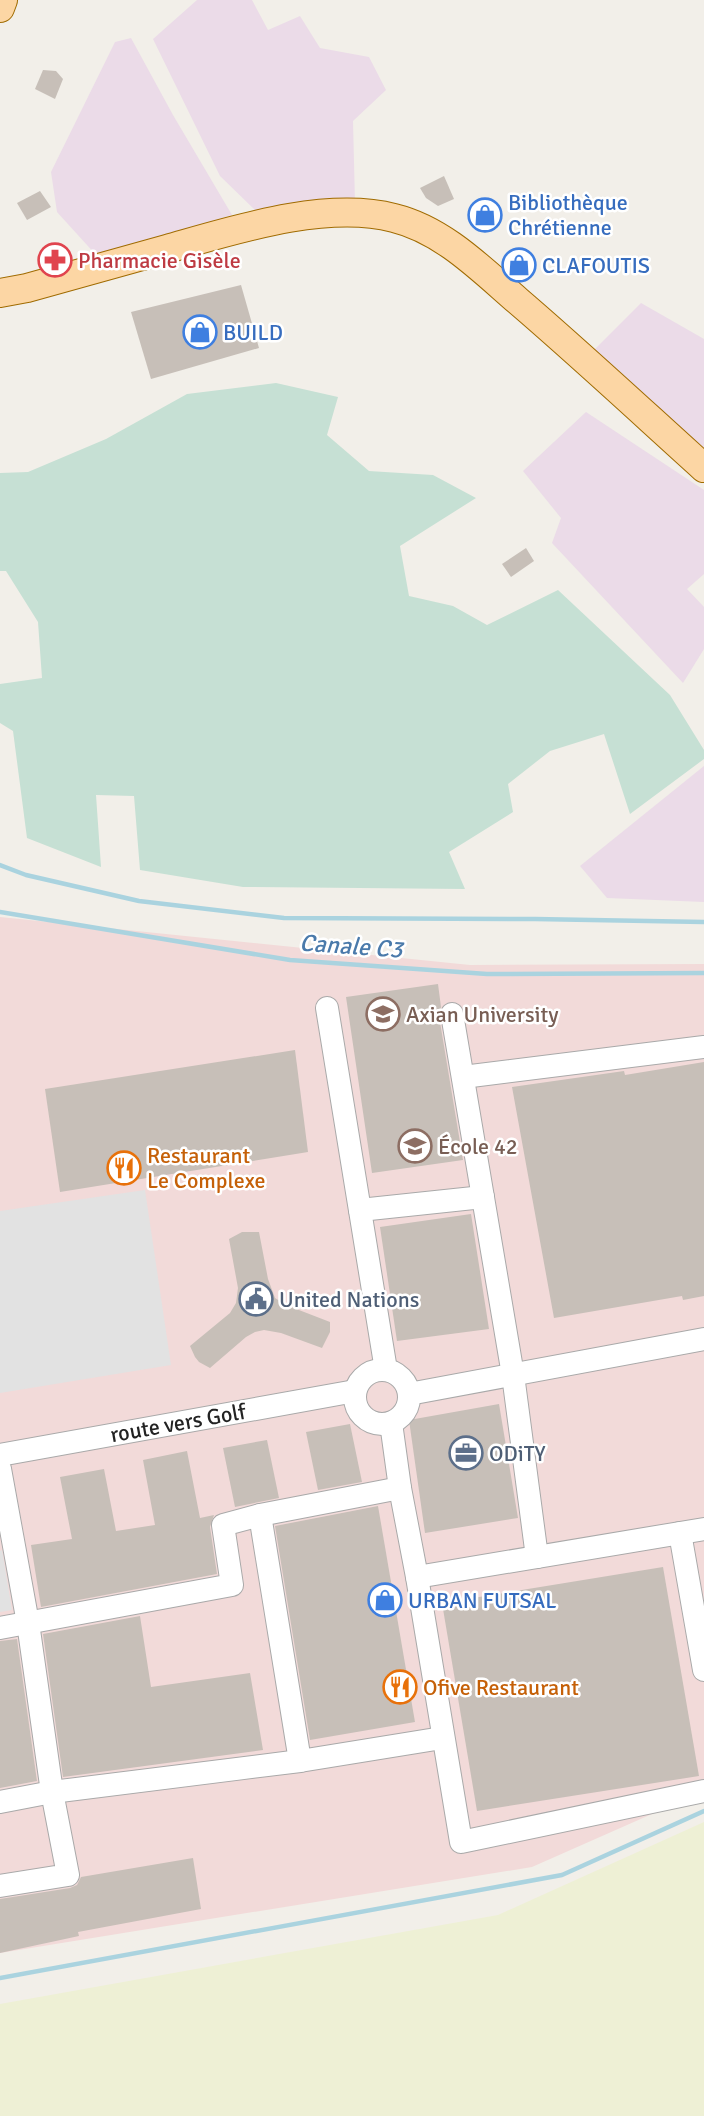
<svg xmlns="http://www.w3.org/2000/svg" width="704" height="2116" viewBox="0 0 704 2116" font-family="Signika,sans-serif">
  <rect width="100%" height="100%" fill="#f2efe9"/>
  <!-- commercial -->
  <polygon fill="#f2dad9" points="0,917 470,965 704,964 704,1791 532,1867 0,1953"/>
  <!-- industrial -->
  <g fill="#ebdbe8">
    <polygon points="197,0 252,0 268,30 300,16 320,48 369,57 386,90 353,121 355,203 259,214 220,176 153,39"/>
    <polygon points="131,38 173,115 232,215 97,256 57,212 51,172 115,42"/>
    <polygon points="641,303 704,339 704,459 589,355"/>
    <polygon points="586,412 704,490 704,574 687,589 704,607 704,649 683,683 552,543 561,518 523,471"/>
    <polygon points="704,766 704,902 607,898 580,866"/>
  </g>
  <!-- farmland -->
  <polygon fill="#eef0d5" points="704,1822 704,2116 0,2116 0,2004 498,1915"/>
  <!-- wetland -->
  <polygon fill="#c6e0d4" points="276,383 338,397 327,435 369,471 433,475 476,498 400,546 409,596 453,606 487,625 558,590 670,695 704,750 704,759 630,814 604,734 550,751 508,784 513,812 449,852 465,889 243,887 140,870 134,796 96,795 101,867 27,838 13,731 0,723 0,684 42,678 38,622 6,571 0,571 0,473 28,472 106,439 187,394"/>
  <!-- parking -->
  <g fill="#e2e2e2">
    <polygon points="145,1190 171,1365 0,1393 0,1211"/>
    <polygon points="2,1550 12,1610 0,1612 0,1551"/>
  </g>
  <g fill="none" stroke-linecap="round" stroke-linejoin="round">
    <!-- stream -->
    <g stroke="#aad3df" stroke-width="4.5">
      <polyline points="0,865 26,875 139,901 284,918 535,919 704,922"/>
      <polyline points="0,912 290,960 487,974 704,973"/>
      <polyline points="0,1978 562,1875 704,1811"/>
    </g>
  </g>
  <!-- building -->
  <g fill="#c7bfb8">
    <polygon points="43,70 56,71 63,79 55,99 35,89"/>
    <polygon points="444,176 454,199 438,206 426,198 420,188"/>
    <polygon points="40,191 51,207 27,220 17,203"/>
    <polygon points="241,285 259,348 151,379 131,312"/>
    <polygon points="526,548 534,561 511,577 502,564"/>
    <polygon points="438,984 441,1007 439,1016 463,1160 372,1173 346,997"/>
    <polygon points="295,1050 308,1152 60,1192 45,1089"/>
    <polygon points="704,1062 704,1296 683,1300 682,1296 554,1318 512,1087 624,1071 625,1075"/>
    <polygon points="471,1214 489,1329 397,1341 380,1227"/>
    <polygon points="242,1232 259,1232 268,1279 275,1298 286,1305 330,1322 330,1332 322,1348 281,1333 264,1330 255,1332 246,1337 210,1368 199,1362 195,1357 190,1346 230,1313 236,1303 238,1288 229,1239"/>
    <polygon points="499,1404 518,1518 425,1533 409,1420"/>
    <polygon points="350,1424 362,1482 318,1490 306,1432"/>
    <polygon points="267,1440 279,1498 235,1507 223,1448"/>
    <polygon points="187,1451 200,1518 214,1515 210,1527 217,1574 41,1607 31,1545 72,1539 60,1477 104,1469 116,1531 155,1525 143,1460"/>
    <polygon points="378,1506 415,1722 310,1740 275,1526"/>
    <polygon points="663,1567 699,1776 477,1811 442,1603"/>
    <polygon points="140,1616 151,1687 250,1673 263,1750 63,1777 43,1634"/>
    <polygon points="17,1639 37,1781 0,1788 0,1641"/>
    <polygon points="193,1858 201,1909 78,1932 79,1936 0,1953 0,1899 70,1888 77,1885 81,1877"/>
  </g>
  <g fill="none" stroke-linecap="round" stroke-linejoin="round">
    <defs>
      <g id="minor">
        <polyline points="327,1008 386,1370"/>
        <polyline points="452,1014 513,1375 537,1557"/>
        <polyline points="463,1077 704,1047"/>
        <polyline points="360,1210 483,1197"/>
        <circle cx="382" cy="1397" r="27"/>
        <polyline points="409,1394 704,1339"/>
        <polyline points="391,1423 400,1488 417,1577 461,1842 704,1791"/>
        <polyline points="0,1455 355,1391"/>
        <polyline points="0,1469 28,1623 52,1792 68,1875 0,1886"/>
        <polyline points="260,1515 300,1761"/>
        <polyline points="680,1533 704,1670"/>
        <polyline points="417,1577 704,1529"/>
        <polyline points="0,1628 232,1585 223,1525 260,1515 400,1488"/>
        <polyline points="0,1802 52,1792 300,1761 442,1738"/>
      </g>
      <g id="major">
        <polyline points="0,8 3,0"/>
        <path d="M0 293 27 288C74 275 120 262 167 249 234 230 326 200 394 218 443 230 481 269 518 301 581 355 642 412 704 468"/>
      </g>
    </defs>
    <!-- minor casing -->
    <use href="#minor" stroke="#a9a9a9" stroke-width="24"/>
    <!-- major casing -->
    <use href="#major" stroke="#a06b00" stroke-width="30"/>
    <!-- minor -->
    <use href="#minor" stroke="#fff" stroke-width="22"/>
    <!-- major -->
    <use href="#major" stroke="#fcd6a4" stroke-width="28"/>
  </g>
  <!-- icons -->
  <defs>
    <symbol id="shop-ring" viewBox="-11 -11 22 22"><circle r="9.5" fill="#fff" stroke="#3f7fe0" stroke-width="1.5"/><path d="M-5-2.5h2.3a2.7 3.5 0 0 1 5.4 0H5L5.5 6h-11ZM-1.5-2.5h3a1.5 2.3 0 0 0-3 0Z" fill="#3f7fe0"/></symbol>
    <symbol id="pharmacy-ring" viewBox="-11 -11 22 22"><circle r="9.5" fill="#fff" stroke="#e0444e" stroke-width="1.5"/><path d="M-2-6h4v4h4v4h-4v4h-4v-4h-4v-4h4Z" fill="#e0444e"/></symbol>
    <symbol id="university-ring" viewBox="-11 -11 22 22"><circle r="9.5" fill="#fff" stroke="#8d6e63" stroke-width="1.5"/><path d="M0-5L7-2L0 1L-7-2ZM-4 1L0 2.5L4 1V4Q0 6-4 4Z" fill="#8d6e63"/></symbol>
    <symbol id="restaurant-ring" viewBox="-11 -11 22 22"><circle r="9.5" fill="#fff" stroke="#e8710a" stroke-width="1.5"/><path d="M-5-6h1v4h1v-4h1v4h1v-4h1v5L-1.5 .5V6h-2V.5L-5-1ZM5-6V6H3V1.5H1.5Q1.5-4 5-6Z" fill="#e8710a"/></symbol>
    <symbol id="civic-ring" viewBox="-11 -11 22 22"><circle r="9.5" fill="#fff" stroke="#5c6f8a" stroke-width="1.5"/><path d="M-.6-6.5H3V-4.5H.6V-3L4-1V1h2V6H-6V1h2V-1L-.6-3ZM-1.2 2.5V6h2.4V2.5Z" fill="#5c6f8a"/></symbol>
    <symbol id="office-ring" viewBox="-11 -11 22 22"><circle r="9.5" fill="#fff" stroke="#5c6f8a" stroke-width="1.5"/><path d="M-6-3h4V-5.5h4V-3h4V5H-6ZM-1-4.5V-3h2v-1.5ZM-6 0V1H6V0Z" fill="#5c6f8a"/></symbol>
  </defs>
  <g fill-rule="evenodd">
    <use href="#shop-ring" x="466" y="196" width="38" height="38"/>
    <use href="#pharmacy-ring" x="36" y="241" width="38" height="38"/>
    <use href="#shop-ring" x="500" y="246" width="38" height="38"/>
    <use href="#shop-ring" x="181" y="313" width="38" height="38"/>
    <use href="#university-ring" x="364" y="995" width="38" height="38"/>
    <use href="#university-ring" x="396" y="1127" width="38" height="38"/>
    <use href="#restaurant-ring" x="105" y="1149" width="38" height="38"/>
    <use href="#civic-ring" x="237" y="1280" width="38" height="38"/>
    <use href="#office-ring" x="447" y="1434" width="38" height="38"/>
    <use href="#shop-ring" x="366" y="1581" width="38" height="38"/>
    <use href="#restaurant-ring" x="381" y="1668" width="38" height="38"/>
  </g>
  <g text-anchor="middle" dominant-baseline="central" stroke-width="5" stroke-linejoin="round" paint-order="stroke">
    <!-- shop labels -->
    <g font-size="22" fill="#366cbe" stroke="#fff" text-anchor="start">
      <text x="508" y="202">Bibliothèque<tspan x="508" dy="25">Chrétienne</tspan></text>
      <text x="542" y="265">CLAFOUTIS</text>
      <text x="223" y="332">BUILD</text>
      <text x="408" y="1600">URBAN FUTSAL</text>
    </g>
    <!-- health labels -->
    <g font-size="22" fill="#be3a42" stroke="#fff" text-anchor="start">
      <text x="78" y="260">Pharmacie Gisèle</text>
    </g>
    <!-- education labels -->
    <g font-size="22" fill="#785e54" stroke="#fff" text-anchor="start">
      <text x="406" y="1014">Axian University</text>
      <text x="438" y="1146">École 42</text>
    </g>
    <!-- food labels -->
    <g font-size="22" fill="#c56008" stroke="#fff" text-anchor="start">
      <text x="147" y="1155">Restaurant<tspan x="147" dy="25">Le Complexe</tspan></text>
      <text x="423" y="1687">Ofive Restaurant</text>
    </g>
    <!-- service labels -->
    <g font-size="22" fill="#4e5e75" stroke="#fff" text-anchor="start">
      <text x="279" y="1299">United Nations</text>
      <text x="489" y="1453">ODiTY</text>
    </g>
    <!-- street labels -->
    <g font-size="22" fill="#222" stroke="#fff">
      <text transform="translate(178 1423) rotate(-10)">route vers Golf</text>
    </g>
    <!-- water labels -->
    <g font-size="24" font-style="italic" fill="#4a7aab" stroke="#fff">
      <text transform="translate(351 946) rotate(4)">Canale C3</text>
    </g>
  </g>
</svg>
